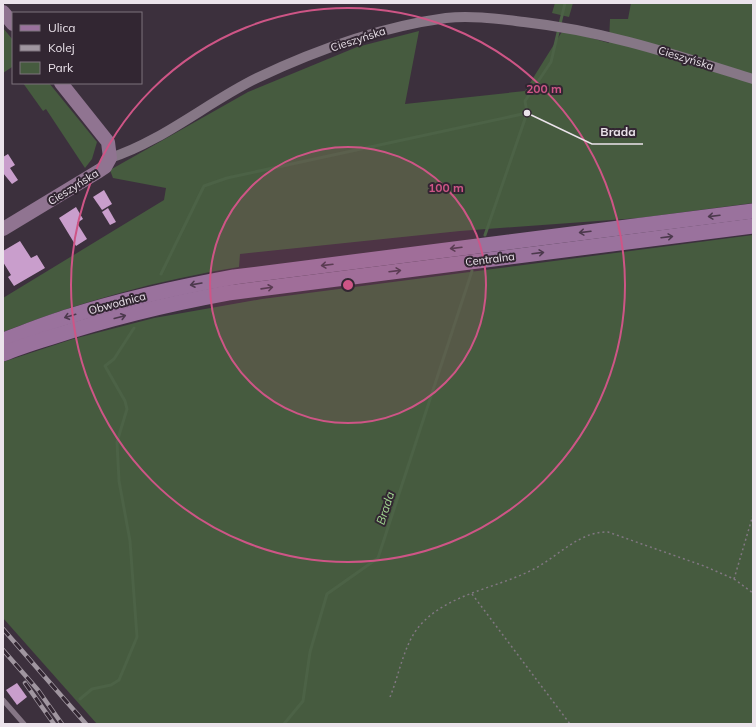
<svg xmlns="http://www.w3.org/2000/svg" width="756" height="727" viewBox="0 0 756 727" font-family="Mulish,sans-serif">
  <rect width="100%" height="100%" fill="#3c303d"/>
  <!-- green -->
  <g fill="#465b3f">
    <polygon points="555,3 573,3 569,17 552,13"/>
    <path d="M631 3H753V203L639 218 460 231 240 254 239 267C158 280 79 302 3 332V298L164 200 166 188 113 178 110 170 248 92 357 47 419 31 405 104 525 91 563 30 609 43 610 19H628Z"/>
    <polygon points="3,28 13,40 13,69 12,67 3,73"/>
    <polygon points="23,83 49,83 97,142 92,159 85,168 46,109 43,111"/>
    <polygon points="753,235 753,724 97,724 3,618 3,362 73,339 154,318 262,299"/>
  </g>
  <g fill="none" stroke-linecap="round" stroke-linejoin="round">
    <!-- stream -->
    <g stroke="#4c6246" stroke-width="3">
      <polyline points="485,235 527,113 525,101 551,62 565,3"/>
      <polyline points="161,274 204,186 227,178 527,113"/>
      <polyline points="80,699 92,689 111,685 119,680 137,637 130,541 119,481 117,442 127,409 125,401 105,366 114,359 134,328"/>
      <polyline points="284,724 303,701 310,652 327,594 378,558 472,271"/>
    </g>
  </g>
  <!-- building -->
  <g fill="#c99ecc">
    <polygon points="8,154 15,165 10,168 18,180 12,184 3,173 3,157"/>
    <polygon points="104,190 112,204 102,210 93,197"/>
    <polygon points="76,207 83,219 77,223 87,239 76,246 59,218"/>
    <polygon points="108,208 116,222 110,225 102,212"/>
    <polygon points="20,241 31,258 37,255 45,268 14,286 8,277 11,275 3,262 3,251"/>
    <polygon points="17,683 27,697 17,705 6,690"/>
  </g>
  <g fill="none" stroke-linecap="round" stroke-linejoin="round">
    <!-- path -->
    <g stroke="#817782" stroke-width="1.5" stroke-dasharray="2 3" stroke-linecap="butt">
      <polyline points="734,579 753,593"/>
      <polyline points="472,594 570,724"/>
      <path d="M390 697C400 673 404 641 423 622 451 594 495 588 530 571 556 559 578 531 608 532L704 566 734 579 753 515"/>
    </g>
    <!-- lane -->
    <polyline stroke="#867786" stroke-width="5" points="3,700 24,724"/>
    <!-- street -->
    <path stroke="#867786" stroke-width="10" d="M110 158C161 142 208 102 257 78 316 50 380 27 446 18 471 15 499 19 524 22 605 31 676 55 753 79"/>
    <!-- secondary -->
    <g stroke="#907491" stroke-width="14">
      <polyline points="3,12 13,24"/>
      <polyline points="3,229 99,171 105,167 110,158 108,142 61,83"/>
    </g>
    <!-- primary -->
    <g stroke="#9a729d" stroke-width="15">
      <path d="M3 340C25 332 47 323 70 316 124 299 179 287 234 277L753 211"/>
      <path d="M3 354C19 347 36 342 52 337 110 318 168 304 228 293L753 226"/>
    </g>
    <defs>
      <g id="rail">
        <polyline points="3,629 86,724"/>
        <polyline points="3,650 38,690 62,724"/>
        <polyline points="25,683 54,724"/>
      </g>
    </defs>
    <!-- rail casing -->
    <use href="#rail" stroke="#a096a0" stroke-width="4.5"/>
    <!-- rail -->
    <use href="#rail" stroke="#322632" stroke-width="3" stroke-dasharray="9" stroke-linecap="butt"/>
  </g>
  <!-- one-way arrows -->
  <defs><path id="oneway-shaft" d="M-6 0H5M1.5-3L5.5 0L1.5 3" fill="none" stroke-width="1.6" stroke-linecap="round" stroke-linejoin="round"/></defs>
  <g stroke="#4c394d">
    <use href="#oneway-shaft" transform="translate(714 216) rotate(173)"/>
    <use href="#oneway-shaft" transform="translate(585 232) rotate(173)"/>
    <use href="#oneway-shaft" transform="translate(667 237) rotate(-7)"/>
    <use href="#oneway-shaft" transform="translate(456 248) rotate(173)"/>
    <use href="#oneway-shaft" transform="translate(538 253) rotate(-7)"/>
    <use href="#oneway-shaft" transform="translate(327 265) rotate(173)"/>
    <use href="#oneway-shaft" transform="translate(395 271) rotate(-7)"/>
    <use href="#oneway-shaft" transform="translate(196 284) rotate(170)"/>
    <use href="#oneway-shaft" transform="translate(267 288) rotate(-8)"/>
    <use href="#oneway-shaft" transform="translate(70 316) rotate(163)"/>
    <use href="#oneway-shaft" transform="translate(120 317) rotate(-15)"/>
  </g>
  <!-- distance rings -->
  <circle cx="348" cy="285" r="138" fill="#ce5586" fill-opacity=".12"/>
  <g fill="none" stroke="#ce5586" stroke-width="2">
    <circle cx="348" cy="285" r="138"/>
    <circle cx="348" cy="285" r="277"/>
  </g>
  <g text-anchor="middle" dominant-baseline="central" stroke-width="4" stroke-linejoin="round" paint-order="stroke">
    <!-- street labels -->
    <g font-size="11" fill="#ebe3eb" stroke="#322632">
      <text transform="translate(358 39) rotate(-18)">Cieszyńska</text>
      <text transform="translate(686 58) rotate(17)">Cieszyńska</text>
      <text transform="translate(73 187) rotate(-32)">Cieszyńska</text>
      <text transform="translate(490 259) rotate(-7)">Centralna</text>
      <text transform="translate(117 303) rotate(-15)">Obwodnica</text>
    </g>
    <!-- water labels -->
    <g font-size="12" font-style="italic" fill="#a2d891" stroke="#322632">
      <text transform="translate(385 508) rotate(-72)">Brada</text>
    </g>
  </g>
  <circle cx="348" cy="285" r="6" fill="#ce5586" stroke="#322632" stroke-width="2"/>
  <g font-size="12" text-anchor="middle" font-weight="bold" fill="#ce5586" stroke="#322632" stroke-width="4" stroke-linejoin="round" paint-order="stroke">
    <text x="544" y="93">200 m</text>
    <text x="446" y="192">100 m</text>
  </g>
  <!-- callouts -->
  <path fill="none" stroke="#ebe3eb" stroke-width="1.5" d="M527 113L592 144H643"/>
  <circle fill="#ebe3eb" stroke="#322632" stroke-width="1.5" cx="527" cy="113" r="4"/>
  <g font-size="12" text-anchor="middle" font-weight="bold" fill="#ebe3eb" stroke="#322632" stroke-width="4" stroke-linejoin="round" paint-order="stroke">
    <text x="618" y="136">Brada</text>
  </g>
  <!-- border -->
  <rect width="756" height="727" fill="none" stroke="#ebe3eb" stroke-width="8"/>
  <!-- legend -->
  <rect x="12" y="12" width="130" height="72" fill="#322632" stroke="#7c727c"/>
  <rect x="20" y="25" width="20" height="6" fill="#9a729d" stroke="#7c727c"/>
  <text x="48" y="32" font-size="12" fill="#ebe3eb">Ulica</text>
  <rect x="20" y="45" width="20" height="6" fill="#a096a0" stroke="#7c727c"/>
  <text x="48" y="52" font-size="12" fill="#ebe3eb">Kolej</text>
  <rect x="20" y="62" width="20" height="12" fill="#465b3f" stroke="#7c727c"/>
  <text x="48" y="72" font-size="12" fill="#ebe3eb">Park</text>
</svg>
